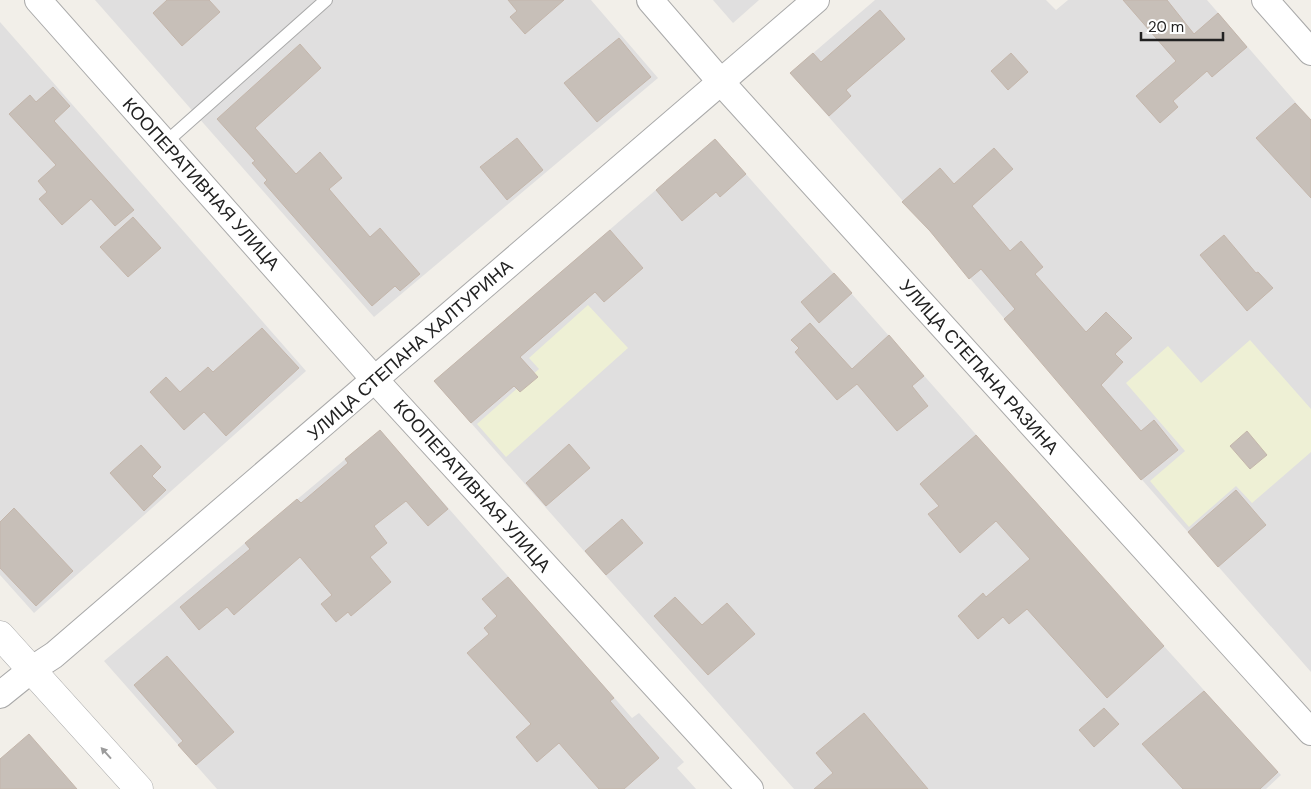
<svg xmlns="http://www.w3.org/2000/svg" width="1311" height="789" viewBox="0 0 1311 789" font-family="'DM Sans',sans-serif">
  <rect width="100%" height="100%" fill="#f2efe9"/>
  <!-- residential -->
  <g fill="#e0dfdf">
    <polygon points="95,0 591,0 658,78 374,317"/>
    <polygon points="713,0 759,0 733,23"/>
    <polygon points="875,0 1046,0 1056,10 1068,0 1207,0 1311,120 1311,672 1122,457 946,250 790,73"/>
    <polygon points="0,22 306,371 34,613 0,575"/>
    <polygon points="715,139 1132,611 1281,775 1266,789 794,789 434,381"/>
    <polygon points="380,430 632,718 639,713 684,762 677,768 696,789 217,789 104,661"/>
  </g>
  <!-- farmland -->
  <g fill="#eef0d5">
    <polygon points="588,305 628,348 506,457 477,424 539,369 529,358"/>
    <polygon points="1250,340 1311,409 1311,452 1252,503 1236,486 1189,527 1150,481 1185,451 1126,383 1168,346 1201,383"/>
  </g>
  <!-- building -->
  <g fill="#c7bfb8" stroke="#c4b6ab">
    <polygon points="167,0 209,0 220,12 182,46 153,13"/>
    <polygon points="508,0 564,0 525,34 510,17 517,11"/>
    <polygon points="1123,0 1167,0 1194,34 1218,13 1247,47 1212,77 1207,71 1173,101 1178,107 1160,123 1136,96 1176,61"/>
    <polygon points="880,10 905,39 846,90 851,96 829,116 790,73 813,53 821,62"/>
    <polygon points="619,38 651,77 597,122 564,83"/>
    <polygon points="300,44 321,68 255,128 296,174 320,152 342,178 329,189 370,237 380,228 420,274 400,291 395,286 372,306 264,183 267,180 252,163 255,161 217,119"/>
    <polygon points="1011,53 1028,72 1008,90 991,71"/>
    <polygon points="53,87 70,106 54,121 134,210 115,226 91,199 62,225 39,199 47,192 38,181 56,165 9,114 30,95 36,102"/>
    <polygon points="1295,103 1311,120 1311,198 1256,138"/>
    <polygon points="517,138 543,170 507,200 480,167"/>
    <polygon points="715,139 746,174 720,197 716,192 682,221 656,190"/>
    <polygon points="994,148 1013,169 972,206 1010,251 1021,241 1043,267 1035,274 1086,332 1106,312 1132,338 1115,354 1123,362 1101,385 1141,431 1154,420 1178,450 1141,480 1004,319 1015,309 981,269 969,279 930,231 902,202 940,168 954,184"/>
    <polygon points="133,217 161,248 128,277 100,247"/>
    <polygon points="610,230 643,268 604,302 595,292 520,357 538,377 520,392 514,386 471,423 434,381"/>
    <polygon points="1224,235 1256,273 1258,272 1273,288 1247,311 1200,255"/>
    <polygon points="834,273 852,293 819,323 801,302"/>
    <polygon points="810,323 852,369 889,335 924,376 912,386 928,406 897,431 857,384 837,400 795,352 799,348 791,340"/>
    <polygon points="262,328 299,368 226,436 204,412 184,430 150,392 166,377 180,392 208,367 213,372"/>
    <polygon points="380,430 448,509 428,526 406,501 374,526 387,543 370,557 391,582 351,616 348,612 336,622 321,604 332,595 300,557 234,615 227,607 199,630 180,607 250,549 245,543 297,499 301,503 348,463 345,459"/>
    <polygon points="1247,431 1267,455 1250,469 1230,446"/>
    <polygon points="976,435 1164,646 1107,698 1027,609 1009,624 1003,617 978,639 958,616 983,593 986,597 1030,559 996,521 960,553 928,514 939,506 920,484"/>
    <polygon points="569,444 590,468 546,506 526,483"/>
    <polygon points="141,445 161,467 152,476 166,490 144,511 110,473"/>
    <polygon points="1236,490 1266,525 1218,567 1188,532"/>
    <polygon points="14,508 73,571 36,606 0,568 0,522"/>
    <polygon points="622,519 643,543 606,575 585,551"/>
    <polygon points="508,577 614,698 610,701 659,758 624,789 599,789 559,743 537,762 516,737 531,724 467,653 489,634 484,628 497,616 482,599"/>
    <polygon points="675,597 702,625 727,603 755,634 708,675 654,616"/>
    <polygon points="167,656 234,732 196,765 178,745 183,741 134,685"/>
    <polygon points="1204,691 1278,772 1260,789 1183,789 1142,744"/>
    <polygon points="1104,708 1119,724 1094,747 1079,730"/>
    <polygon points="864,713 928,789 814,789 833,773 816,753"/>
    <polygon points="29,734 57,766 77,789 0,789 0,759"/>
  </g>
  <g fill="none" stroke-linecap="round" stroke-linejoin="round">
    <defs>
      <polyline id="service" points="165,143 326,0"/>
      <g id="minor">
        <polyline points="38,0 375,380 750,789"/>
        <polyline points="650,0 720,81 1311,732"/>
        <polyline points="1265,0 1311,52"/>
        <polyline points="0,695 31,670 54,655 816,0"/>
      </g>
      <polyline id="tertiary" points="0,635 139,789"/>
    </defs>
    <!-- service casing -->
    <use href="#service" stroke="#a9a9a9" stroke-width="14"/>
    <!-- minor casing -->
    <use href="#minor" stroke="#a9a9a9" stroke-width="28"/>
    <!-- tertiary casing -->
    <use href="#tertiary" stroke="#a9a9a9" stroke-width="29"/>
    <!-- service -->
    <use href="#service" stroke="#fff" stroke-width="12"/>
    <!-- minor -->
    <use href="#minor" stroke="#fff" stroke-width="26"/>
    <!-- tertiary -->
    <use href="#tertiary" stroke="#fff" stroke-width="28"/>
  </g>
  <!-- one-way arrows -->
  <defs><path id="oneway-solid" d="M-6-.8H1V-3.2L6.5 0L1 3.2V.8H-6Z" transform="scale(1.25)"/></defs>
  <use fill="#9c9c9c" href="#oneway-solid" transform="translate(106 753) rotate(-132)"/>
  <g text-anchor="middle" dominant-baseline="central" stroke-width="4" stroke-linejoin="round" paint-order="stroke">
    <!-- street labels -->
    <g font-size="18" fill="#222" stroke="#fff">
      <text transform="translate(201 184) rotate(48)">КООПЕРАТИВНАЯ УЛИЦА</text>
      <text transform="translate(410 350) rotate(-41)">УЛИЦА СТЕПАНА ХАЛТУРИНА</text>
      <text transform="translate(979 367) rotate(48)">УЛИЦА СТЕПАНА РАЗИНА</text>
      <text transform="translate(472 486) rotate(48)">КООПЕРАТИВНАЯ УЛИЦА</text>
    </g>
  </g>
  <!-- scale -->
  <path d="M1141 32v8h82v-8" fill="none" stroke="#222222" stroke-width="2.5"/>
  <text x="1148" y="32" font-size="15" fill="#222222" stroke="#ffffff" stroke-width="4" paint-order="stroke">20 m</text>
</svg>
